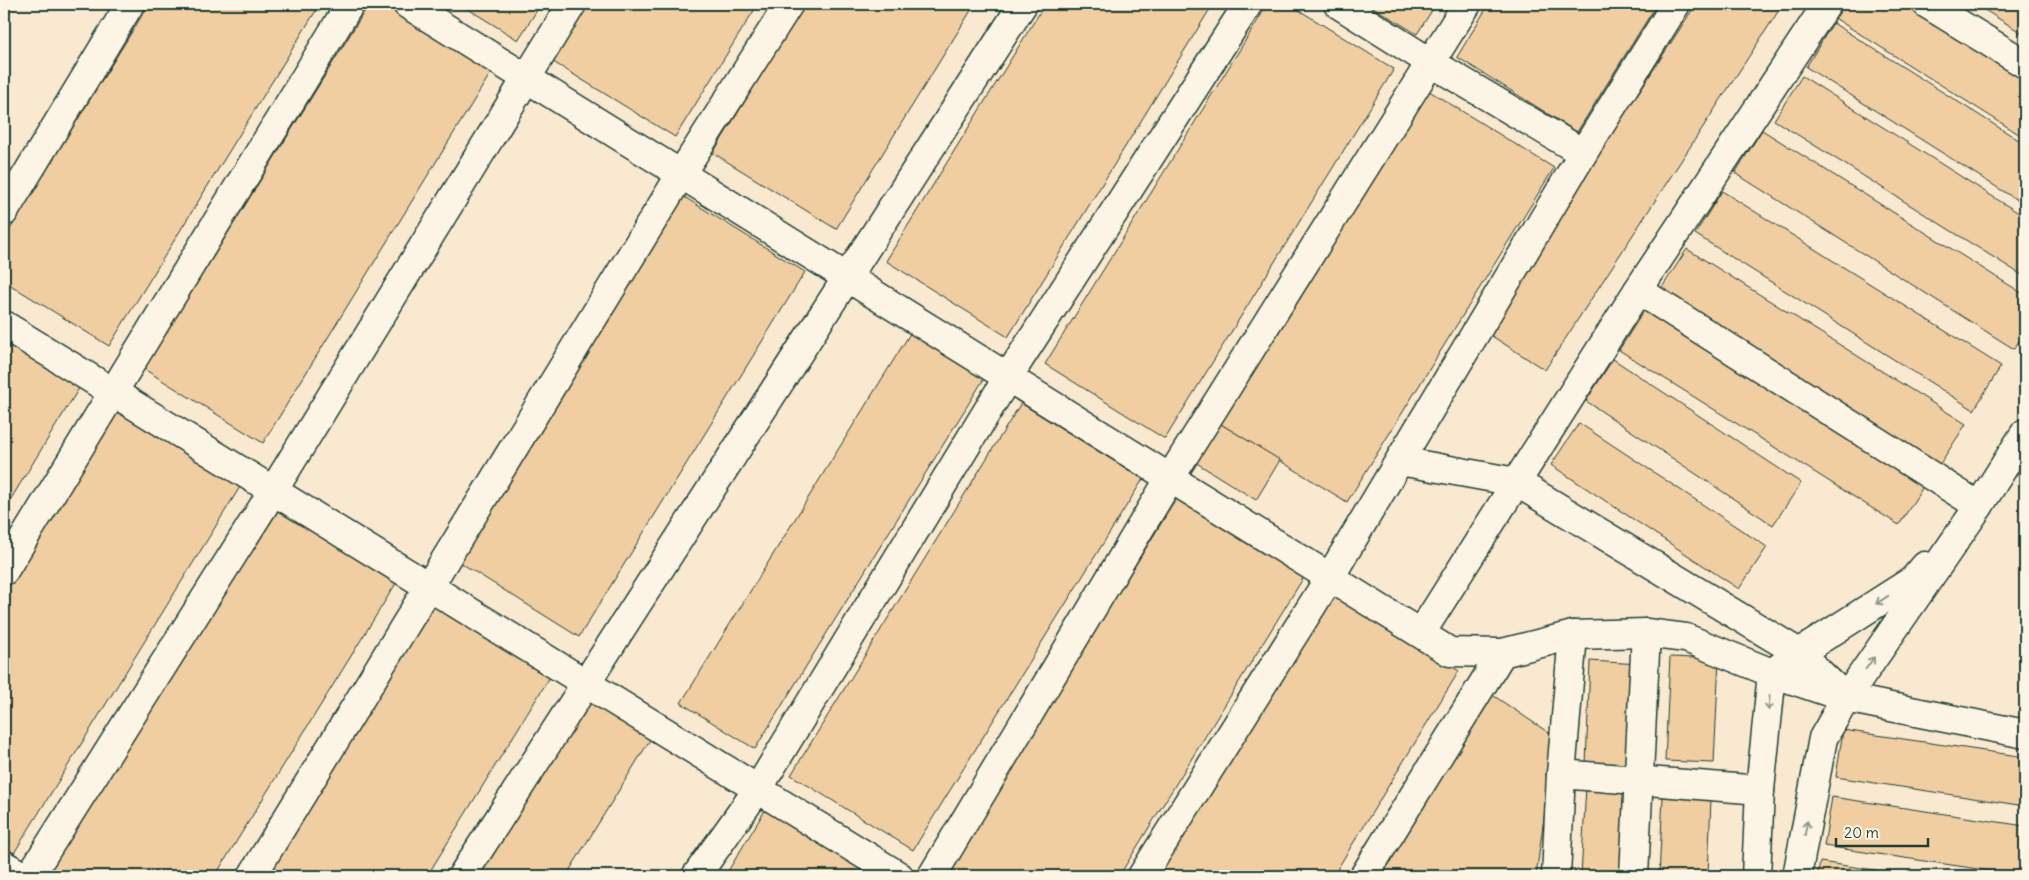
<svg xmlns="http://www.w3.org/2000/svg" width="2029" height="880" viewBox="0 0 2029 880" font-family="Delius,sans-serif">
  <rect width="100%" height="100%" fill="#f9e9d1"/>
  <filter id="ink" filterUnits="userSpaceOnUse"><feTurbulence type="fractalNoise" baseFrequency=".02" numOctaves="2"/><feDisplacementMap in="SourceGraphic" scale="10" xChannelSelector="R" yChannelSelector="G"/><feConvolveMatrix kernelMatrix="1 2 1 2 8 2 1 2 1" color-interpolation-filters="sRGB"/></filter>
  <g filter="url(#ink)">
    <!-- building -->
    <g fill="#f1cea2" stroke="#1f3d34">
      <polygon points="149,4 320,4 109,346 4,281 4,239"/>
      <polygon points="369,4 383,4 492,71 263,443 144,369"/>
      <polygon points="460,4 541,4 518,40"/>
      <polygon points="585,4 758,4 675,137 550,60"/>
      <polygon points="805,4 975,4 836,229 713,153"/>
      <polygon points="1045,4 1213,4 1008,337 886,261"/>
      <polygon points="1268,4 1289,4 1394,69 1165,439 1045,364"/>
      <polygon points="1368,4 1436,4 1417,34"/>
      <polygon points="1489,4 1657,4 1577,132 1457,57"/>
      <polygon points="1696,4 1783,4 1545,370 1484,331"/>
      <polygon points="1841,4 1908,4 2025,77 2025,138 1833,17"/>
      <polygon points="1975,4 2025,4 2025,35"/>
      <polygon points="1833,23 2025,144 2025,205 1806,67"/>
      <polygon points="1802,76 2025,217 2025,277 1774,120"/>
      <polygon points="1426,89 1554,168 1347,502 1219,423"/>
      <polygon points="1762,130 2025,295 2025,331 2014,349 1735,173"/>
      <polygon points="1722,191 2001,366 1974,410 1695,234"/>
      <polygon points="681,195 805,272 579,637 456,560"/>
      <polygon points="1687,249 1966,424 1938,467 1659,292"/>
      <polygon points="1647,306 1926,482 1899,525 1619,350"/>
      <polygon points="4,330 84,380 4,510"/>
      <polygon points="911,332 985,377 755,749 681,703"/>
      <polygon points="1613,359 1801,483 1773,525 1586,401"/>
      <polygon points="1021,403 1143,479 913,850 791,775"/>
      <polygon points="118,405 243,482 14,853 4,846 4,591"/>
      <polygon points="1219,423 1280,460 1256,500 1195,462"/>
      <polygon points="1579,423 1767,547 1739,589 1551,465"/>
      <polygon points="1180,493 1307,572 1119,876 954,876 946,871"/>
      <polygon points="274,503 398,580 215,876 52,876 46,872"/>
      <polygon points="1332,593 1459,671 1333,876 1158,876"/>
      <polygon points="434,598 553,672 427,876 262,876"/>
      <polygon points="1670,657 1719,659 1714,763 1665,761"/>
      <polygon points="1590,661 1640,664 1634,768 1586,765"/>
      <polygon points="1491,694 1555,737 1536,876 1378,876"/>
      <polygon points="588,695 653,735 566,876 476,876"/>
      <polygon points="1843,730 2025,757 2025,806 1836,777"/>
      <polygon points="1586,786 1634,788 1630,876 1581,876"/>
      <polygon points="1663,796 1711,798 1708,876 1659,876"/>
      <polygon points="1832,797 2025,826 2025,876 1824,846"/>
      <polygon points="767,807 878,876 725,876"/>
      <polygon points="1820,862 1916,876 1817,876"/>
    </g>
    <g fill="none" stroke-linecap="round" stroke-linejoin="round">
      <defs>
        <g id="minor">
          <polyline points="407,4 1450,652 1502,653 1573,635 1561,774 1556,876"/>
          <polyline points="1338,4 1430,62 1583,153"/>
          <polyline points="1927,4 2025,64"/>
          <polyline points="4,212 130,4"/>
          <polyline points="1638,290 1979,506"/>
          <polyline points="4,325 899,876"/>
          <polyline points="1400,461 1516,482 1799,653 1846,698"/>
          <polyline points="4,571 350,4"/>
          <polyline points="1421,633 1638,290 1827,4"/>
          <polyline points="1573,635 1646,633 1686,638 1772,673 1846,698 2025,734"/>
          <polyline points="1561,774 1760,790"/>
          <polyline points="4,865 23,876"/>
          <polyline points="30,876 273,491 572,4"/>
          <polyline points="252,876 681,174 789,4"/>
          <polyline points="462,876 1023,4"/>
          <polyline points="696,876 758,789 1008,377 1248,4"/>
          <polyline points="932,876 1170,478 1467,4"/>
          <polyline points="1142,876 1330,577 1583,153 1676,4"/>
          <polyline points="1364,876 1502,653"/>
          <polyline points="1634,876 1646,633"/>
          <polyline points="1756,876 1760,790 1772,673 1799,653 1913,580 1925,566"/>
          <polyline points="1797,876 1823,738 1846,698 1979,506 2025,433"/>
        </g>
      </defs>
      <!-- minor casing -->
      <use href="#minor" stroke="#1f3d34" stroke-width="31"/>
      <!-- minor -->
      <use href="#minor" stroke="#fcf5e5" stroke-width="28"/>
    </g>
    <!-- one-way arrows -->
    <defs><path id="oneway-shaft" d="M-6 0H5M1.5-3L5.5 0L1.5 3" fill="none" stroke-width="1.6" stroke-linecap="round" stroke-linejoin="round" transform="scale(1.25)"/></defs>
    <g stroke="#8e998c">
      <use href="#oneway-shaft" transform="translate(1882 600) rotate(147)"/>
      <use href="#oneway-shaft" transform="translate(1870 663) rotate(-55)"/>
      <use href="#oneway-shaft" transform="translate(1769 703) rotate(95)"/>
      <use href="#oneway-shaft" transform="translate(1806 828) rotate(-80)"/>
    </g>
  </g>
  <!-- margin -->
  <rect width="2029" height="880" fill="none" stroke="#fcf5e5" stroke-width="20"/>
  <rect x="10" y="10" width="2009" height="860" fill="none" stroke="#1f3d34" stroke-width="2" filter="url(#ink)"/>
  <!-- scale -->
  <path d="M1836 838v8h92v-8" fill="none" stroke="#1f3d34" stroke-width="2.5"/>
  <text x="1844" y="838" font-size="15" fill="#1f3d34" stroke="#fcf5e5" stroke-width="4" paint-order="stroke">20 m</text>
</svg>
